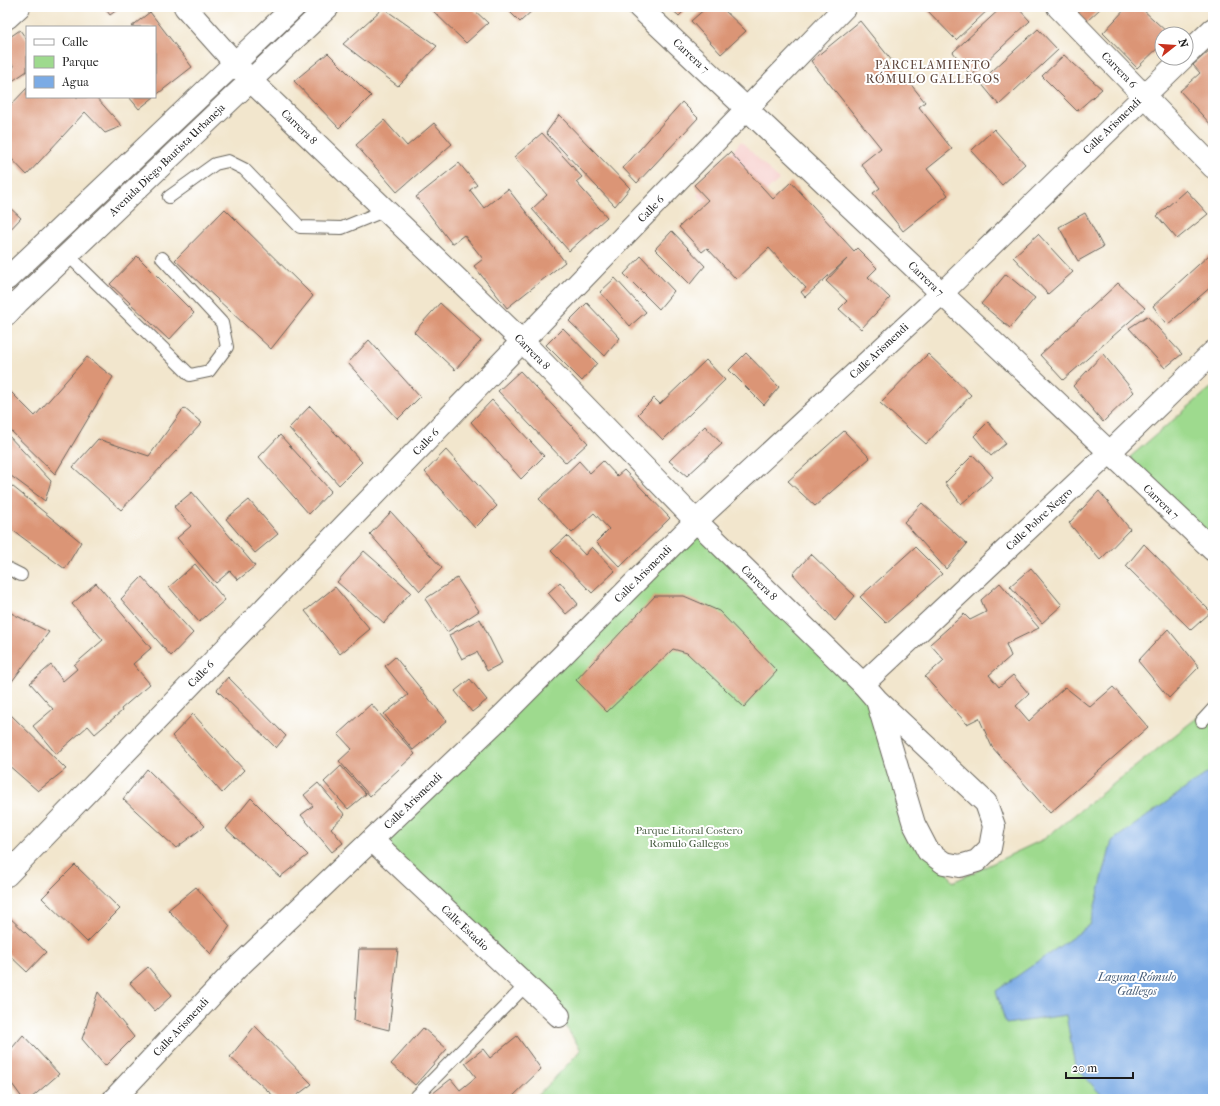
<svg xmlns="http://www.w3.org/2000/svg" width="1220" height="1106" viewBox="0 0 1220 1106" font-family="'IM FELL French Canon',serif">
  <rect width="100%" height="100%" fill="#fff"/>
  <filter id="ink" filterUnits="userSpaceOnUse"><feTurbulence type="fractalNoise" baseFrequency=".025" numOctaves="2"/><feDisplacementMap in="SourceGraphic" scale="8" xChannelSelector="R" yChannelSelector="G"/><feConvolveMatrix kernelMatrix="1 2 1 2 8 2 1 2 1" color-interpolation-filters="sRGB"/></filter>
  <filter id="wash" filterUnits="userSpaceOnUse"><feTurbulence type="fractalNoise" baseFrequency=".012" numOctaves="4" result="noise"/><feDisplacementMap in="SourceGraphic" scale="16" xChannelSelector="R" yChannelSelector="G"/><feGaussianBlur stdDeviation="0.9" result="paint"/><feColorMatrix in="noise" values="0 0 0 0 0 0 0 0 0 0 0 0 0 0 0 0 0 1.4 0 .05"/><feComposite in="paint" operator="in"/></filter>
  <g filter="url(#wash)">
    <rect width="100%" height="100%" fill="#f2e6cd"/>
    <!-- built -->
    <polygon fill="#f7d0ce" points="741,141 779,180 729,225 697,195"/>
    <!-- green -->
    <g fill="#9eda8e" stroke="#5d7b55">
      <polygon points="1213,386 1213,541 1130,457"/>
      <polygon points="696,521 877,700 906,799 953,882 1044,839 1213,705 1213,1099 535,1099 581,1050 559,1016 372,840"/>
    </g>
    <!-- water -->
    <polygon fill="#7babe5" stroke="#4c6480" points="1213,769 1213,1099 1105,1099 1075,1066 1066,1015 1006,1024 996,991 1090,925 1112,841"/>
    <g id="blocks">
      <!-- building -->
      <g fill="#db9576">
        <polygon points="104,7 121,7 110,15"/>
        <polygon points="429,7 471,7 488,23 466,43"/>
        <polygon points="505,7 536,7 520,22"/>
        <polygon points="669,7 688,7 679,16"/>
        <polygon points="707,7 721,7 746,31 721,54 691,21"/>
        <polygon points="924,7 991,7 956,40"/>
        <polygon points="1002,7 1017,7 1030,21 971,76 953,52"/>
        <polygon points="1073,7 1102,7 1085,23"/>
        <polygon points="1127,7 1140,7 1169,34 1162,34 1162,44 1137,68 1103,33"/>
        <polygon points="383,8 437,46 398,86 343,44"/>
        <polygon points="150,12 192,67 155,96 155,27 131,27"/>
        <polygon points="860,21 925,102 919,107 952,149 927,169 948,195 903,231 873,193 880,188 861,164 881,148 811,61"/>
        <polygon points="1038,29 1058,50 999,105 980,82"/>
        <polygon points="20,30 27,40 27,71 11,82 7,75 7,71 14,67 7,57 7,39"/>
        <polygon points="1211,49 1213,51 1213,127 1180,91 1200,73 1193,65"/>
        <polygon points="328,53 371,96 339,128 294,81"/>
        <polygon points="1064,55 1102,89 1077,111 1042,76"/>
        <polygon points="27,88 27,97 96,97 122,126 105,133 85,112 27,175 7,154 7,109"/>
        <polygon points="129,97 154,97 139,109"/>
        <polygon points="682,102 698,118 637,183 623,168"/>
        <polygon points="559,115 630,188 615,206 546,133"/>
        <polygon points="384,120 407,146 434,123 452,144 397,192 356,145"/>
        <polygon points="994,129 1025,164 1002,185 971,151"/>
        <polygon points="542,133 582,177 576,182 607,217 569,251 532,209 547,195 514,157"/>
        <polygon points="730,152 773,199 791,182 854,251 857,248 877,268 868,277 890,298 861,329 839,309 847,301 826,281 847,259 805,297 801,292 806,288 769,248 736,279 707,248 702,252 679,227 708,200 694,185"/>
        <polygon points="459,163 477,185 470,190 484,208 508,189 565,262 507,308 474,266 483,259 464,235 452,244 416,197"/>
        <polygon points="1186,190 1208,214 1177,239 1157,216"/>
        <polygon points="7,205 21,218 7,233"/>
        <polygon points="225,209 313,296 271,349 175,260"/>
        <polygon points="1085,213 1103,247 1078,261 1059,227"/>
        <polygon points="672,231 705,266 690,284 655,249"/>
        <polygon points="1038,234 1073,272 1048,294 1013,257"/>
        <polygon points="1209,255 1213,259 1213,285 1167,325 1153,306"/>
        <polygon points="137,256 194,313 169,340 110,284"/>
        <polygon points="641,256 674,291 659,309 624,274"/>
        <polygon points="1006,274 1035,298 1010,328 981,304"/>
        <polygon points="615,278 646,312 630,326 600,292"/>
        <polygon points="1118,283 1145,308 1063,380 1040,355"/>
        <polygon points="440,303 481,341 455,370 414,332"/>
        <polygon points="587,303 620,338 605,356 569,321"/>
        <polygon points="1147,316 1182,354 1165,368 1129,328"/>
        <polygon points="563,328 597,363 582,381 546,345"/>
        <polygon points="369,340 420,397 398,419 348,363"/>
        <polygon points="746,353 779,387 764,405 729,370"/>
        <polygon points="928,354 971,395 926,444 880,403"/>
        <polygon points="1103,354 1134,392 1103,422 1073,386"/>
        <polygon points="87,357 113,377 55,474 7,427 7,388 35,416"/>
        <polygon points="706,360 725,380 663,440 638,414 654,398 660,404"/>
        <polygon points="520,371 588,443 566,463 498,391"/>
        <polygon points="492,400 544,456 521,479 471,422"/>
        <polygon points="310,406 362,462 339,485 289,428"/>
        <polygon points="184,408 202,423 121,510 73,467 98,439 149,456"/>
        <polygon points="988,422 1006,443 991,456 974,436"/>
        <polygon points="705,426 722,444 687,476 669,461"/>
        <polygon points="844,431 870,458 815,506 788,481"/>
        <polygon points="7,434 51,481 45,501 7,473"/>
        <polygon points="280,435 331,491 309,514 259,457"/>
        <polygon points="446,450 497,506 475,528 425,472"/>
        <polygon points="973,455 993,477 961,504 945,483"/>
        <polygon points="579,461 590,473 603,461 617,476 624,470 670,518 620,567 596,542 609,529 594,513 572,533 539,499"/>
        <polygon points="7,482 81,542 65,569 7,526"/>
        <polygon points="1099,491 1130,529 1100,560 1069,523"/>
        <polygon points="192,492 255,566 238,580 230,571 216,583 177,538 191,526 174,507"/>
        <polygon points="249,500 278,534 255,553 226,519"/>
        <polygon points="922,503 967,544 946,569 904,522"/>
        <polygon points="391,512 442,568 420,591 370,534"/>
        <polygon points="567,536 585,555 592,547 615,571 592,593 551,551"/>
        <polygon points="1144,544 1211,612 1191,630 1126,566"/>
        <polygon points="915,547 942,574 886,623 860,597"/>
        <polygon points="364,551 411,592 384,623 337,582"/>
        <polygon points="811,554 855,596 835,621 793,574"/>
        <polygon points="195,564 225,600 199,622 169,587"/>
        <polygon points="1031,568 1062,605 1042,623 1010,586"/>
        <polygon points="142,577 193,633 171,656 121,599"/>
        <polygon points="457,578 479,611 447,632 425,599"/>
        <polygon points="560,582 578,604 566,614 548,593"/>
        <polygon points="96,583 151,648 133,664 150,684 121,709 122,711 95,734 88,726 56,754 33,726 53,709 30,683 51,665 63,681 77,669 74,665 103,640 72,604"/>
        <polygon points="1000,583 1039,628 1006,644 1011,656 989,675 999,687 1013,675 1029,694 1016,706 1029,721 1065,687 1090,707 1113,687 1148,727 1050,813 992,747 979,718 967,724 925,677 944,660 930,644 964,614 970,620 986,612 981,600"/>
        <polygon points="335,587 370,629 340,654 305,611"/>
        <polygon points="655,596 684,596 719,611 777,671 744,707 687,653 673,649 607,712 576,680"/>
        <polygon points="7,611 49,632 7,688"/>
        <polygon points="480,619 502,663 487,671 477,652 462,659 449,635"/>
        <polygon points="1168,629 1199,667 1169,698 1138,661"/>
        <polygon points="395,657 447,721 413,750 384,714 408,695 385,666"/>
        <polygon points="228,677 286,736 276,748 217,690"/>
        <polygon points="470,679 487,700 472,712 455,691"/>
        <polygon points="371,704 415,754 370,796 339,761 352,749 338,734"/>
        <polygon points="8,712 66,769 38,791 7,764 7,714"/>
        <polygon points="193,714 244,770 222,793 172,736"/>
        <polygon points="341,766 366,794 348,809 324,782"/>
        <polygon points="147,769 205,826 176,848 123,799"/>
        <polygon points="318,783 345,815 331,828 343,843 332,852 301,815 313,806 304,795"/>
        <polygon points="251,798 308,855 280,877 226,829"/>
        <polygon points="75,865 120,909 87,942 42,898"/>
        <polygon points="196,887 230,926 211,954 168,910"/>
        <polygon points="7,915 46,952 27,972 7,953"/>
        <polygon points="359,949 398,949 389,1030 354,1021"/>
        <polygon points="148,967 172,995 155,1011 130,983"/>
        <polygon points="98,992 134,1037 105,1066 82,1039"/>
        <polygon points="255,1026 312,1084 292,1099 277,1099 230,1057"/>
        <polygon points="423,1028 447,1049 415,1085 391,1064"/>
        <polygon points="23,1035 59,1074 30,1099 23,1099 7,1077 7,1054"/>
        <polygon points="517,1036 541,1069 510,1099 429,1099 428,1097 451,1079 460,1090 476,1077 465,1063 483,1049 490,1058"/>
      </g>
    </g>
  </g>
  <g filter="url(#ink)">
    <use href="#blocks" fill-opacity="0" stroke="#67635a" stroke-width="1"/>
    <g fill="none" stroke-linecap="round" stroke-linejoin="round">
      <defs>
        <g id="lane">
          <polyline points="169,197 215,164 228,161 244,169 300,227 342,228 386,210"/>
          <polyline points="68,255 190,375 209,371 227,347 222,323 162,258"/>
          <polyline points="7,568 21,575"/>
          <polyline points="1202,721 1213,709"/>
          <polyline points="414,1099 526,985"/>
        </g>
        <g id="street">
          <polyline points="185,7 251,81 523,342 696,521 863,684 877,700 986,803 994,826 990,848 977,861 960,866 944,863 928,851 914,824 877,700"/>
          <polyline points="639,7 1213,550"/>
          <polyline points="1058,7 1213,167"/>
          <polyline points="7,18 19,7"/>
          <polyline points="1186,55 1213,29"/>
          <polyline points="7,279 294,7"/>
          <polyline points="7,314 18,302 328,7"/>
          <polyline points="863,684 1110,452 1213,352"/>
          <polyline points="372,840 559,1016"/>
          <polyline points="7,875 845,7"/>
          <polyline points="114,1099 237,968 504,714 696,521 941,294 1183,58"/>
        </g>
      </defs>
      <!-- lane casing -->
      <use href="#lane" stroke="#67635a" stroke-width="14"/>
      <!-- street casing -->
      <use href="#street" stroke="#67635a" stroke-width="24"/>
      <!-- lane -->
      <use href="#lane" stroke="#fff" stroke-width="12"/>
      <!-- street -->
      <use href="#street" stroke="#fff" stroke-width="22"/>
    </g>
  </g>
  <g text-anchor="middle" dominant-baseline="central" stroke-width="4" stroke-linejoin="round" paint-order="stroke">
    <!-- street labels -->
    <g font-size="11" fill="#1c1c1c" stroke="#fff">
      <text transform="translate(691 56) rotate(43)">Carrera 7</text>
      <text transform="translate(1119 70) rotate(46)">Carrera 6</text>
      <text transform="translate(1112 126) rotate(-44)">Calle Arismendi</text>
      <text transform="translate(299 127) rotate(44)">Carrera 8</text>
      <text transform="translate(167 160) rotate(-44)">Avenida Diego Bautista Urbaneja</text>
      <text transform="translate(651 209) rotate(-46)">Calle 6</text>
      <text transform="translate(926 279) rotate(44)">Carrera 7</text>
      <text transform="translate(879 351) rotate(-43)">Calle Arismendi</text>
      <text transform="translate(532 352) rotate(45)">Carrera 8</text>
      <text transform="translate(426 442) rotate(-46)">Calle 6</text>
      <text transform="translate(1161 502) rotate(44)">Carrera 7</text>
      <text transform="translate(1039 519) rotate(-43)">Calle Pobre Negro</text>
      <text transform="translate(643 574) rotate(-45)">Calle Arismendi</text>
      <text transform="translate(759 583) rotate(44)">Carrera 8</text>
      <text transform="translate(201 674) rotate(-46)">Calle 6</text>
      <text transform="translate(413 801) rotate(-44)">Calle Arismendi</text>
      <text transform="translate(465 928) rotate(43)">Calle Estadio</text>
      <text transform="translate(181 1027) rotate(-47)">Calle Arismendi</text>
    </g>
    <!-- park labels -->
    <g font-size="11" fill="#4a5e44" stroke="#fff">
      <text x="689" y="830">Parque Litoral Costero<tspan x="689" dy="13">Romulo Gallegos</tspan></text>
    </g>
    <!-- neighbourhood labels -->
    <g font-size="12" letter-spacing="1" fill="#5f463c" stroke="#fff">
      <text x="933" y="65">PARCELAMIENTO<tspan x="933" dy="14">RÓMULO GALLEGOS</tspan></text>
    </g>
    <!-- water labels -->
    <g font-size="12" font-style="italic" fill="#475c76" stroke="#fff">
      <text x="1137" y="977">Laguna Rómulo<tspan x="1137" dy="14">Gallegos</tspan></text>
    </g>
  </g>
  <!-- margin -->
  <rect width="1220" height="1106" fill="none" stroke="#fff" stroke-width="24"/>
  <!-- legend -->
  <rect x="26" y="26" width="130" height="72" fill="#ffffff" stroke="#a4a4a4"/>
  <rect x="34" y="39" width="20" height="6" fill="#ffffff" stroke="#a4a4a4"/>
  <text x="62" y="46" font-size="12" fill="#1c1c1c">Calle</text>
  <rect x="34" y="56" width="20" height="12" fill="#9eda8e" stroke="#a4a4a4"/>
  <text x="62" y="66" font-size="12" fill="#1c1c1c">Parque</text>
  <rect x="34" y="76" width="20" height="12" fill="#7babe5" stroke="#a4a4a4"/>
  <text x="62" y="86" font-size="12" fill="#1c1c1c">Agua</text>
  <!-- north arrow -->
  <g transform="translate(1174 46) rotate(73)"><circle r="19" fill="#ffffff" stroke="#a4a4a4"/>
  <path d="M0-3L7 15L0 10L-7 15Z" fill="#c8321e"/>
  <text y="-6" font-size="11" font-weight="bold" text-anchor="middle" fill="#1c1c1c">N</text>
  </g>
  <!-- scale -->
  <path d="M1066 1072v6h67v-6" fill="none" stroke="#1c1c1c" stroke-width="2"/>
  <text x="1072" y="1072" font-size="12" fill="#1c1c1c" stroke="#ffffff" stroke-width="3" paint-order="stroke">20 m</text>
</svg>
